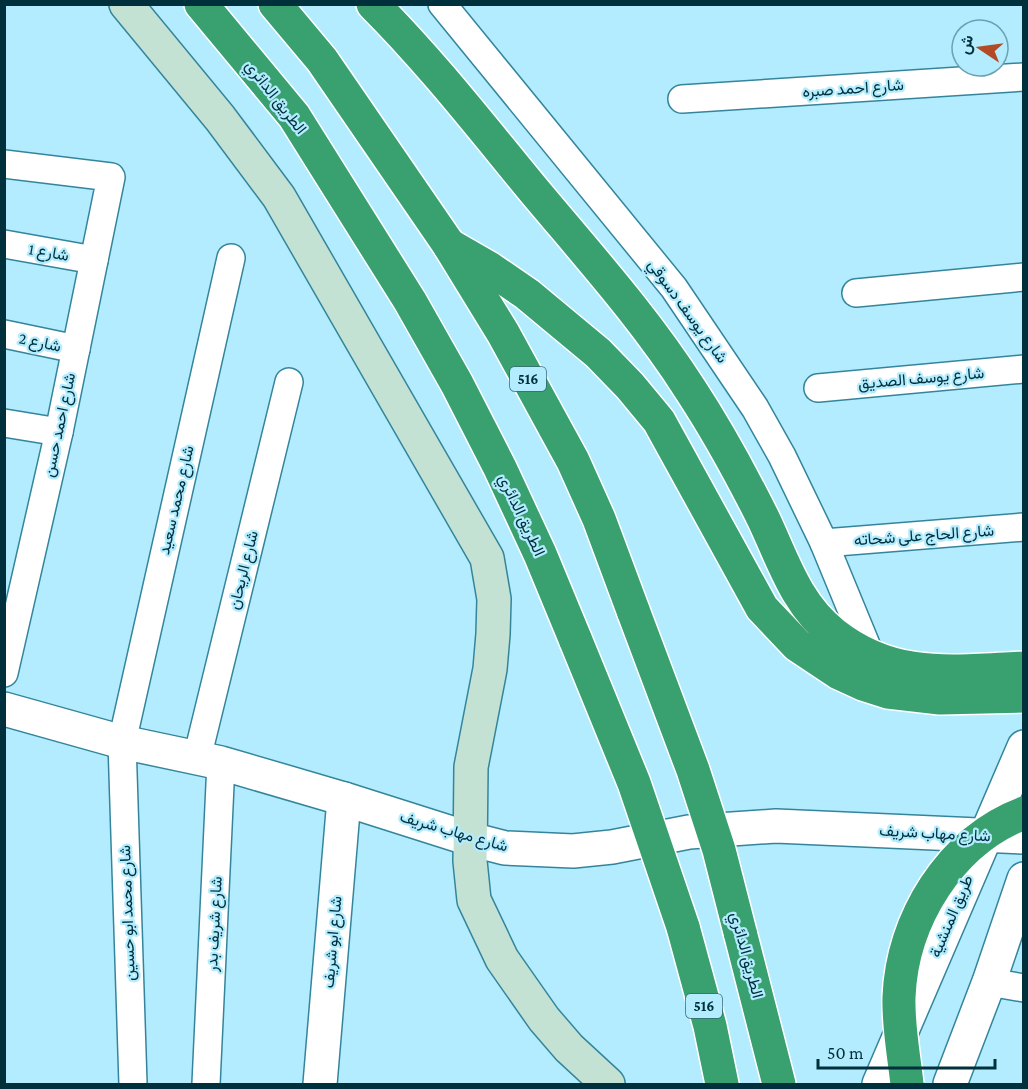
<svg xmlns="http://www.w3.org/2000/svg" width="1028" height="1089" viewBox="0 0 1028 1089" font-family="'Crimson Pro',Vazirmatn,serif">
  <rect width="100%" height="100%" fill="#b2ecfe"/>
  <g fill="none" stroke-linecap="round" stroke-linejoin="round">
    <defs>
      <g id="minor">
        <polyline points="442,4 674,288 755,408 782,456 824,543 871,657"/>
        <polyline points="682,99 1024,77"/>
        <polyline points="4,164 111,177 59,432 4,673"/>
        <polyline points="4,244 94,260"/>
        <polyline points="856,293 1024,277"/>
        <polyline points="4,334 76,349"/>
        <polyline points="818,388 1024,369"/>
        <polyline points="4,423 59,432"/>
        <polyline points="824,543 1024,527"/>
        <polyline points="197,758 289,382"/>
        <polyline points="989,982 1024,988"/>
        <polyline points="133,1084 122,742 231,258"/>
        <polyline points="206,1084 221,763"/>
      </g>
      <g id="tertiary">
        <polyline points="4,709 122,742 221,763 344,799 470,839 505,848 573,851 612,847 689,832 776,826 1024,837"/>
        <polyline points="320,1084 344,799"/>
        <polyline points="879,1084 1024,747"/>
        <polyline points="950,1084 989,982 1024,879"/>
      </g>
      <polyline id="secondary" points="126,4 220,118 279,197 487,558 494,599 493,634 490,669 471,767 470,861 474,900 502,959 544,1019 569,1048 608,1084"/>
      <g id="motorway">
        <polyline points="201,4 294,116 410,301 457,384 500,468 540,554 576,641"/>
        <polyline points="275,4 322,60 449,245 503,333 573,461 599,519 634,613"/>
        <path d="M373 4C430 61 480 125 531 187 586 253 644 317 690 389 717 430 741 474 763 518 783 560 796 605 834 634 894 681 953 671 1024 668"/>
        <polyline points="449,245 489,268 527,294 598,353 630,386 659,421 762,608 797,645 839,673 863,684 888,692 940,698 1024,696"/>
        <polyline points="683,927 710,1026 722,1084"/>
        <polyline points="740,932 779,1084"/>
      </g>
    </defs>
    <!-- minor casing -->
    <use href="#minor" stroke="#34859c" stroke-width="30"/>
    <!-- tertiary casing -->
    <use href="#tertiary" stroke="#34859c" stroke-width="36"/>
    <!-- secondary casing -->
    <use href="#secondary" stroke="#34859c" stroke-width="36"/>
    <!-- motorway casing -->
    <use href="#motorway" stroke="#fff" stroke-width="36"/>
    <!-- minor -->
    <use href="#minor" stroke="#fff" stroke-width="27"/>
    <!-- tertiary -->
    <use href="#tertiary" stroke="#fff" stroke-width="33"/>
    <!-- secondary -->
    <use href="#secondary" stroke="#c4e2d4" stroke-width="33"/>
    <!-- motorway -->
    <use href="#motorway" stroke="#39a06f" stroke-width="33"/>
    <defs>
      <g id="motorway-bridge">
        <polyline points="634,613 693,770 719,850 740,932"/>
        <polyline points="576,641 634,783 683,927"/>
        <path d="M907 1084C904 1056 898 1026 899 997 902 920 950 841 1024 813"/>
      </g>
    </defs>
    <!-- motorway-bridge casing -->
    <use href="#motorway-bridge" stroke="#fff" stroke-width="36" stroke-linecap="butt"/>
    <!-- motorway-bridge -->
    <use href="#motorway-bridge" stroke="#39a06f" stroke-width="33"/>
  </g>
  <g text-anchor="middle" dominant-baseline="central" stroke-width="4.5" stroke-linejoin="round" paint-order="stroke">
    <!-- shield labels -->
    <g fill="#b2ecfe" stroke="#356876" stroke-width="1.5">
      <rect x="510" y="367" width="36" height="24" rx="4.5"/>
      <rect x="686" y="994" width="36" height="24" rx="4.5"/>
    </g>
    <g font-size="15" font-weight="bold" fill="#00303c">
      <text x="528" y="379">516</text>
      <text x="704" y="1006">516</text>
    </g>
    <!-- street labels -->
    <g font-size="16" fill="#00303c" stroke="#b2ecfe">
      <text transform="translate(853 88) rotate(-4)">شارع احمد صبره</text>
      <text transform="translate(276 97) rotate(52)">الطريق الدائري</text>
      <text transform="translate(49 252) rotate(10)">شارع 1</text>
      <text transform="translate(688 311) rotate(54)">شارع يوسف دسوقي</text>
      <text transform="translate(40 342) rotate(12)">شارع 2</text>
      <text transform="translate(921 378) rotate(-5)">شارع يوسف الصديق</text>
      <text transform="translate(59 425) rotate(-78)">شارع احمد حسن</text>
      <text transform="translate(176 500) rotate(-77)">شارع محمد سعيد</text>
      <text transform="translate(522 515) rotate(65)">الطريق الدائري</text>
      <text transform="translate(924 535) rotate(-4)">شارع الحاج على شحاته</text>
      <text transform="translate(243 570) rotate(-76)">شارع الريحان</text>
      <text transform="translate(454 831) rotate(16)">شارع مهاب شريف</text>
      <text transform="translate(935 833) rotate(3)">شارع مهاب شريف</text>
      <text transform="translate(127 913) rotate(-92)">شارع محمد ابو حسين</text>
      <text transform="translate(951 916) rotate(-67)">طريق المنشية</text>
      <text transform="translate(214 924) rotate(-87)">شارع شريف بدر</text>
      <text transform="translate(332 942) rotate(-85)">شارع ابو شريف</text>
      <text transform="translate(747 955) rotate(75)">الطريق الدائري</text>
    </g>
  </g>
  <!-- border -->
  <rect width="1028" height="1089" fill="none" stroke="#00303c" stroke-width="12"/>
  <!-- north arrow -->
  <g transform="translate(980 48) rotate(283)"><circle r="28" fill="#b2ecfe" stroke="#6ba1b0" stroke-width="1.5"/>
  <path d="M0-4.5L10 22L0 15L-10 22Z" fill="#b14a25"/>
  <text y="-9" font-size="16" font-weight="bold" text-anchor="middle" fill="#00303c">ش</text>
  </g>
  <!-- scale -->
  <path d="M818 1059v9h177v-9" fill="none" stroke="#00303c" stroke-width="3"/>
  <text x="827" y="1059" font-size="18" fill="#00303c" stroke="#b2ecfe" stroke-width="4.5" paint-order="stroke">50 m</text>
</svg>
